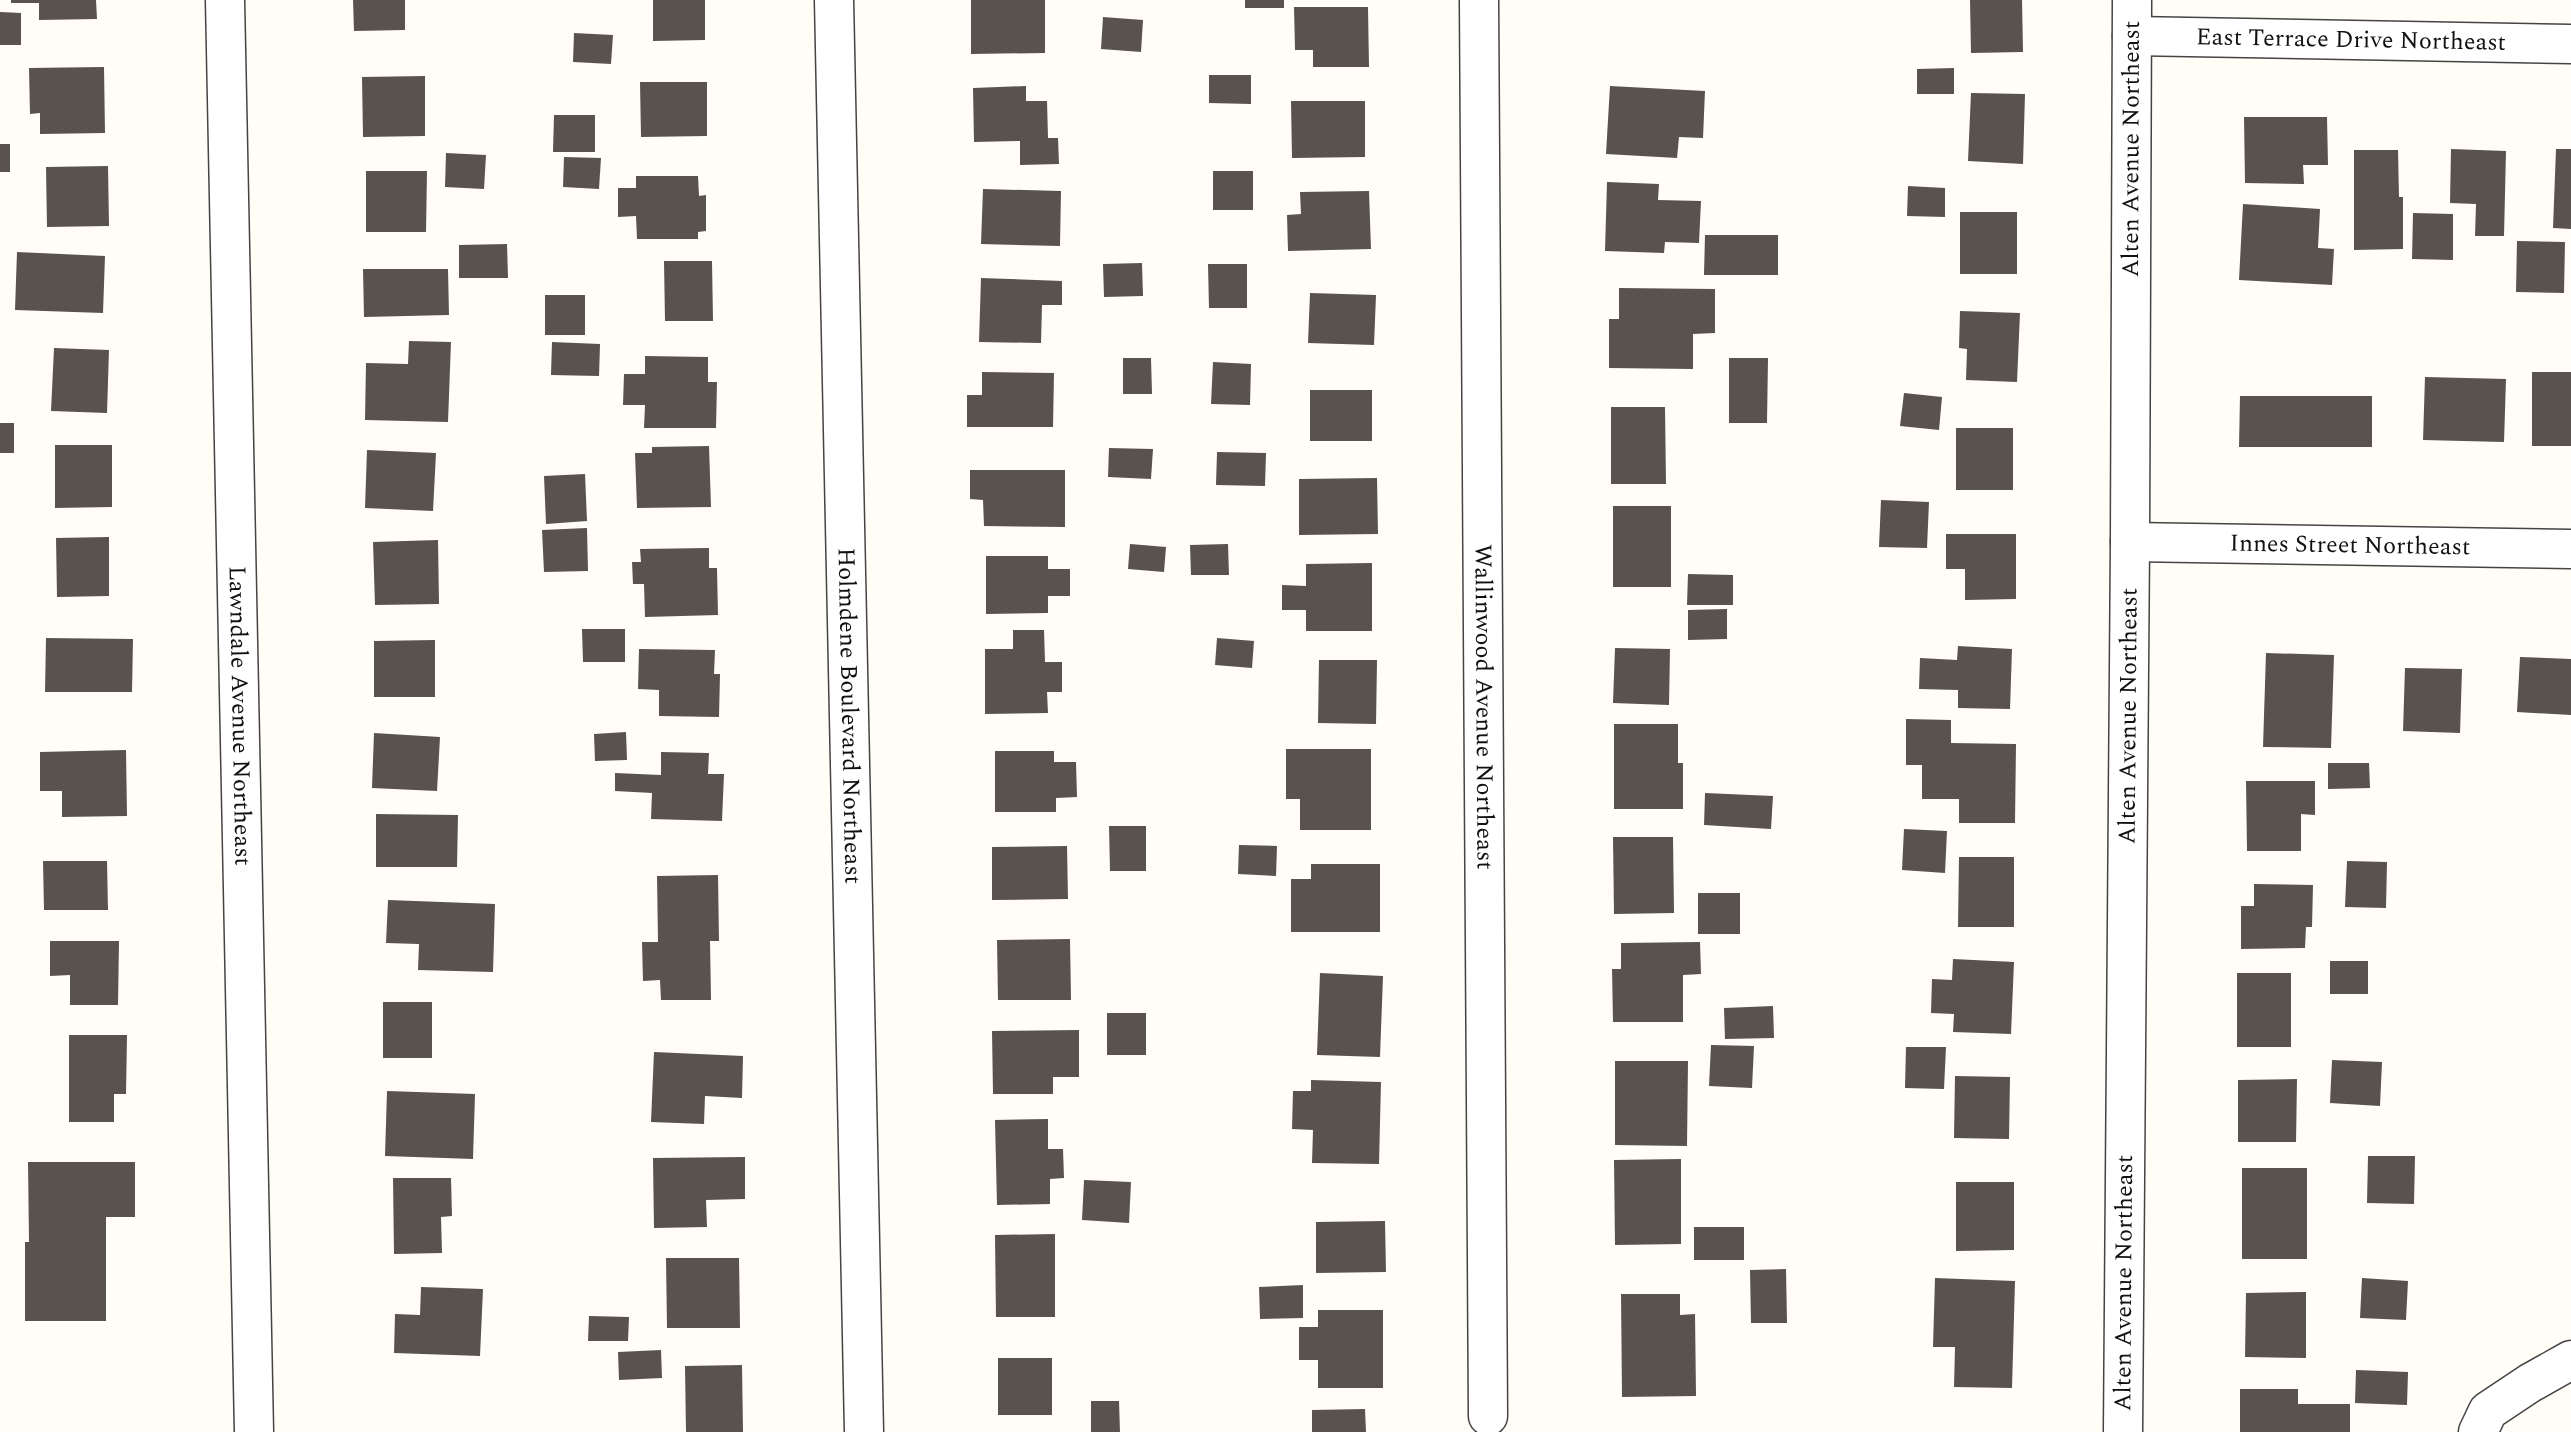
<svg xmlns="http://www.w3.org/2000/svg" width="2571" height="1432" viewBox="0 0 2571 1432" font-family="Spectral,serif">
  <rect width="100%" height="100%" fill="#fffdf5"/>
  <!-- building -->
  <g fill="#5a524d">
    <polygon points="11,0 96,0 97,19 39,20 39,3 11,3"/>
    <polygon points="353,0 405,0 405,30 354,31"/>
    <polygon points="653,0 705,0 705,40 653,41"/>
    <polygon points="971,0 1045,0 1045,53 971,54"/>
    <rect x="1245" y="0" width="39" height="8"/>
    <polygon points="1970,0 2022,0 2023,52 1971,53"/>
    <polygon points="1294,7 1368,7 1369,67 1313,67 1313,50 1295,50"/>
    <polygon points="0,12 21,13 21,45 0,45"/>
    <polygon points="1103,17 1143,20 1141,52 1101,49"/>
    <polygon points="574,33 613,35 611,64 573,62"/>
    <polygon points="104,67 105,133 40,134 40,113 30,114 29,68"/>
    <polygon points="1954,68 1954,94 1917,94 1917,69"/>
    <polygon points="1209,75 1251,75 1251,104 1209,103"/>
    <polygon points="425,76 425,136 363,137 362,77"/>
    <polygon points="640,82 707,82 707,136 641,137"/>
    <polygon points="1026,86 1026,101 1047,101 1048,138 1058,138 1059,164 1020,165 1020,141 974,142 973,88"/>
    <polygon points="1610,86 1705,91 1703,138 1679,137 1677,158 1606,154"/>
    <polygon points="1971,93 2025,94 2023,164 1968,161"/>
    <polygon points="1291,101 1365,101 1365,157 1292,158"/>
    <polygon points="554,115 595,115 595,152 553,152"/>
    <polygon points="2244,117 2327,117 2328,165 2303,165 2304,184 2245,183"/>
    <rect x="0" y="144" width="10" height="28"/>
    <polygon points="2451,149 2506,151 2504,236 2475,236 2476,204 2450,203"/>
    <polygon points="2556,149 2571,149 2571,229 2553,228"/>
    <polygon points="2354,150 2398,150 2399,197 2403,197 2403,249 2354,250"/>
    <polygon points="446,153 486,155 484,189 445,187"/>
    <polygon points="564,157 601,158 599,189 563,187"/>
    <polygon points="108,166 109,226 47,227 46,167"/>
    <polygon points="366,171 427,171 426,232 366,232"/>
    <rect x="1213" y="171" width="40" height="39"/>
    <polygon points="636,176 698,176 699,196 706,195 706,231 698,232 698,239 637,239 636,216 618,217 618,188 636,188"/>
    <polygon points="1607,182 1659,184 1658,200 1701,201 1699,243 1665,242 1664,253 1605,251"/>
    <polygon points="1908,186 1945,188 1945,217 1907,216"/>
    <polygon points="983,189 1061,191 1060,246 981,244"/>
    <polygon points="1369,191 1371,249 1288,251 1287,215 1301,214 1300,192"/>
    <polygon points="2243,204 2320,209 2318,248 2334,249 2332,285 2239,280"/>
    <rect x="1960" y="212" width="57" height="62"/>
    <polygon points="2413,213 2453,214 2453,260 2412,259"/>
    <polygon points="1705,235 1778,235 1778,275 1704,275"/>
    <polygon points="2517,241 2565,242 2564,293 2516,292"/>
    <polygon points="507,244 508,278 459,278 459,245"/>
    <polygon points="17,252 105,256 103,313 15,310"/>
    <polygon points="664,261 712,261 713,321 665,321"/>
    <polygon points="1142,263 1143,296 1104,297 1103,264"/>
    <polygon points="1208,264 1247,264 1247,308 1209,308"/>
    <polygon points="363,269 448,269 449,315 364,317"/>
    <polygon points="981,278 1062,281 1062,305 1042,305 1041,343 979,342"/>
    <polygon points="1619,288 1715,289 1715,333 1693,334 1693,369 1609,368 1609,319 1619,319"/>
    <polygon points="1310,293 1376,295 1374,345 1308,343"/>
    <rect x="545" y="295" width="40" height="40"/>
    <polygon points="1960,311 2020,313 2017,382 1966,380 1967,349 1959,348"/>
    <polygon points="409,341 451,342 448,422 365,420 366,363 408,364"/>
    <polygon points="552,342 600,344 599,376 551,375"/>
    <polygon points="54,348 109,350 107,413 51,411"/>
    <polygon points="645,356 708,357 708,382 717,382 716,428 644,428 645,405 623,405 624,374 645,374"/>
    <polygon points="1123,358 1151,358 1152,394 1123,394"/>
    <polygon points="1729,358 1768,358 1767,423 1729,423"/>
    <polygon points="1213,362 1251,364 1250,405 1211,404"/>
    <polygon points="982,372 1054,373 1053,427 967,427 967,395 982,395"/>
    <rect x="2532" y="372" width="39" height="74"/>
    <polygon points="2425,377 2506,379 2504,442 2423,440"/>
    <rect x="1310" y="390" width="62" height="51"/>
    <polygon points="1904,393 1942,397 1939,430 1900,426"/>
    <polygon points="2240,396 2372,396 2372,447 2239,447"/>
    <polygon points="1611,407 1665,407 1666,484 1611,484"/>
    <rect x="0" y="423" width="14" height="30"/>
    <rect x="1956" y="428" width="57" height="62"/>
    <polygon points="55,445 112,445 112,507 55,508"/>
    <polygon points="709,446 711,507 637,508 635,453 652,453 652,447"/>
    <polygon points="1109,448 1153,449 1151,479 1108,477"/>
    <polygon points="367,450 436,453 433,511 365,508"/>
    <polygon points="1217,452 1266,453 1265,486 1216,485"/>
    <polygon points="970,470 1065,470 1065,527 984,526 983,500 970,499"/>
    <polygon points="585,474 587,521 546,524 544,476"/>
    <polygon points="1377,478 1378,534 1299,535 1299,479"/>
    <polygon points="1881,500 1929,502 1927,548 1879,547"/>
    <rect x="1613" y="506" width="58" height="81"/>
    <polygon points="587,528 588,571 544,572 542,530"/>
    <polygon points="1946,534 2016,534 2016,599 1965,600 1965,569 1946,569"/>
    <polygon points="109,537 109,596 57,597 56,538"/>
    <polygon points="438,540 439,604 375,605 373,542"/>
    <polygon points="1130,544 1166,547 1164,572 1128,569"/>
    <polygon points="1228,544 1229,575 1191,575 1190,545"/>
    <polygon points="709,548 709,568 717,568 718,615 645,617 644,584 633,584 632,562 641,562 640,549"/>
    <polygon points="986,556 1048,556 1048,569 1070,569 1070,596 1048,596 1048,613 986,614"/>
    <polygon points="1372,563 1372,631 1306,631 1306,610 1282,610 1282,585 1306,586 1306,564"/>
    <polygon points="1688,574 1733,575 1733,605 1687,605"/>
    <polygon points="1727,609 1727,639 1688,640 1688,610"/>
    <polygon points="582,629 625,629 625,662 583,662"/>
    <polygon points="1013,630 1044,630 1045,662 1062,662 1062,692 1047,692 1048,713 985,714 985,649 1013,649"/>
    <polygon points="46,638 133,639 132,692 45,692"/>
    <polygon points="1217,638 1254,641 1252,668 1215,665"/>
    <polygon points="435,640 435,697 374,697 374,641"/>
    <polygon points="1958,646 2012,649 2010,709 1958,708 1958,690 1919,689 1920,658 1957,660"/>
    <polygon points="1615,648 1670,649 1669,705 1613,703"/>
    <polygon points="639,649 715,650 714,674 720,674 719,717 659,716 659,690 638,689"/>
    <polygon points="2266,653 2334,655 2331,748 2263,747"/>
    <polygon points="2520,657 2571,659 2571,715 2517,712"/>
    <polygon points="1319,660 1377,660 1376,724 1318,723"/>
    <polygon points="2405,668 2462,669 2460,733 2403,731"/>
    <polygon points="1906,719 1951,720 1951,743 2016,744 2015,823 1959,823 1959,799 1922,799 1922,765 1906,765"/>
    <polygon points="1614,724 1678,724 1678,763 1683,763 1683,809 1614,809"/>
    <polygon points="626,732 627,760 595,761 594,734"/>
    <polygon points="374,733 440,737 437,791 372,788"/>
    <polygon points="1286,749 1371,749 1371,830 1300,830 1300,799 1286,799"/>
    <polygon points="126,750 127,816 62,817 62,791 40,791 40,752"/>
    <polygon points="995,751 1054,751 1054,762 1076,762 1077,797 1056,798 1056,812 995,812"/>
    <polygon points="661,752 709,753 708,774 724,774 722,821 651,819 652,793 615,791 615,773 661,775"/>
    <polygon points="2328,763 2369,763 2370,788 2328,789"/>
    <polygon points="2246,781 2315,781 2315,815 2301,814 2301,851 2247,851"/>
    <polygon points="1705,793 1773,796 1771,829 1704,825"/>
    <polygon points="376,814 458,815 457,867 376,867"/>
    <polygon points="1109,826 1146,826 1146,871 1110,871"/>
    <polygon points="1904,829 1947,831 1945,873 1902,870"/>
    <polygon points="1613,837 1673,837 1674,913 1614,914"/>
    <polygon points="1239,845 1277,846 1276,876 1238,874"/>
    <polygon points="1067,846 1068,899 992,900 992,847"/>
    <polygon points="1959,857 2014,857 2014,927 1958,927"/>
    <polygon points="43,861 107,861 108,910 44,910"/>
    <polygon points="2347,861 2387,862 2386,908 2345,907"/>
    <polygon points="1311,864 1380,864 1380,932 1291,932 1291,879 1311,879"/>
    <polygon points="718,875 719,941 710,941 711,1000 661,1000 660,980 643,981 642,942 658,942 657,876"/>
    <polygon points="2254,884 2313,885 2312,927 2306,927 2305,948 2241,949 2241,906 2254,906"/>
    <rect x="1698" y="893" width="42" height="41"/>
    <polygon points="388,900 495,904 493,972 418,970 419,944 386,943"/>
    <polygon points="1070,939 1071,1000 998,1000 997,940"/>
    <polygon points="50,941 119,941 118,1005 70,1005 70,975 50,976"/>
    <polygon points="1700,942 1701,974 1683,975 1683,1022 1613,1022 1612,969 1621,969 1621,943"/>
    <polygon points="1953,959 2014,962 2011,1034 1953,1032 1954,1014 1931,1013 1932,979 1952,980"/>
    <rect x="2330" y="961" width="38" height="33"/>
    <polygon points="1320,973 1383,976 1380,1057 1317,1055"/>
    <rect x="2237" y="973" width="54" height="74"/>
    <rect x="383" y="1002" width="49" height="56"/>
    <polygon points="1773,1006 1774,1038 1725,1039 1724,1008"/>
    <rect x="1107" y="1013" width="39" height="42"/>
    <polygon points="1079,1030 1079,1077 1053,1077 1053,1094 993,1094 992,1031"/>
    <polygon points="69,1035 127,1035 126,1094 114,1094 114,1122 69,1122"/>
    <polygon points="1711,1045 1754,1046 1752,1088 1709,1086"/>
    <polygon points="1906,1047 1946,1047 1944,1089 1905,1088"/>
    <polygon points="654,1052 743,1056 742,1098 705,1096 704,1124 651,1122"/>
    <polygon points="2332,1060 2382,1062 2380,1106 2330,1103"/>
    <polygon points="1615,1061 1688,1061 1687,1146 1615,1145"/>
    <polygon points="1955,1076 2010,1077 2009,1139 1954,1138"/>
    <polygon points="2297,1079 2296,1142 2238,1142 2238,1080"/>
    <polygon points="1311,1080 1381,1082 1379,1164 1312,1163 1313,1130 1292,1129 1293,1091 1311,1091"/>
    <polygon points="387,1091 475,1094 473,1159 385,1156"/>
    <polygon points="1048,1119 1048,1149 1063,1149 1064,1178 1050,1179 1050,1204 997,1205 995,1120"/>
    <polygon points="2368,1156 2415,1156 2414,1204 2367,1203"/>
    <polygon points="745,1157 745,1199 706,1200 707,1227 654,1228 653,1158"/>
    <polygon points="1681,1159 1681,1244 1615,1245 1614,1160"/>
    <polygon points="28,1162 135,1162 135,1217 106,1217 106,1321 25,1321 25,1242 29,1242"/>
    <rect x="2242" y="1168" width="65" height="91"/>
    <polygon points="393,1178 451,1178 452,1216 441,1217 442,1253 394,1254"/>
    <polygon points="1084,1180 1131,1182 1129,1223 1082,1220"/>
    <polygon points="1956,1182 2014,1182 2014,1250 1956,1251"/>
    <polygon points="1385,1221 1386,1272 1316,1273 1316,1222"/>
    <rect x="1694" y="1227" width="50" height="33"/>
    <polygon points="1055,1234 1055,1317 996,1317 995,1235"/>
    <polygon points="666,1258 739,1258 740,1328 667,1328"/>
    <polygon points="1786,1269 1787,1323 1751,1323 1750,1270"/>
    <polygon points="1935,1278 2015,1281 2012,1388 1954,1387 1955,1347 1933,1347"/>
    <polygon points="2362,1278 2408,1281 2406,1320 2360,1318"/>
    <polygon points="1303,1285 1303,1318 1260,1319 1259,1287"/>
    <polygon points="421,1287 483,1289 480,1356 394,1353 395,1314 420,1315"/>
    <polygon points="2306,1292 2306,1358 2245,1357 2246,1293"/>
    <polygon points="1621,1294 1680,1294 1680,1315 1695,1314 1696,1396 1622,1397"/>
    <polygon points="1318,1310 1383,1310 1383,1388 1318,1388 1318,1360 1299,1360 1299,1327 1318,1327"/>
    <polygon points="589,1316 629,1317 628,1341 588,1341"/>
    <polygon points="661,1350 662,1378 619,1380 618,1352"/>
    <rect x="998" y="1358" width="54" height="57"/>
    <polygon points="742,1365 743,1432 686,1432 685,1366"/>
    <polygon points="2356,1370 2408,1372 2407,1405 2355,1403"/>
    <polygon points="2240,1389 2298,1389 2298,1404 2350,1404 2350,1432 2240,1432"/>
    <polygon points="1091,1401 1119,1401 1120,1432 1091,1432"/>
    <polygon points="1365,1409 1366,1432 1312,1432 1312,1410"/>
  </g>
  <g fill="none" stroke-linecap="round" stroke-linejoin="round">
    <defs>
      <g id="minor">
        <path id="s1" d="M225 0 254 1432"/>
        <path id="s2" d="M834 0 864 1432"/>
        <path id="s3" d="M1479 0 1488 1416"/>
        <path id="s4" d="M2132 36 2571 44"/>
        <path id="s5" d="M2130 542 2571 549"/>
        <path id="s6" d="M2123 1432 2130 542 2132 0"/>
        <polyline points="2478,1432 2488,1411 2530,1383 2571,1360"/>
      </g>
    </defs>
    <!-- minor casing -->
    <use href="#minor" stroke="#444" stroke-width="41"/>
    <!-- minor -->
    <use href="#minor" stroke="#fff" stroke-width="38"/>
  </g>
  <g text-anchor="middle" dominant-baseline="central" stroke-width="7" stroke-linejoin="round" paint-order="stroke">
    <!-- street labels -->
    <g font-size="24" fill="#111" stroke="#fff">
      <text stroke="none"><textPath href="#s4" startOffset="219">East Terrace Drive Northeast</textPath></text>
      <text stroke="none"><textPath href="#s6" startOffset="1283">Alten Avenue Northeast</textPath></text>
      <text stroke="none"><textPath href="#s5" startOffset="220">Innes Street Northeast</textPath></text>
      <text stroke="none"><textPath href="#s3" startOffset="707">Wallinwood Avenue Northeast</textPath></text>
      <text stroke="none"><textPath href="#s1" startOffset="716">Lawndale Avenue Northeast</textPath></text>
      <text stroke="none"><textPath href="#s2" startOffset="716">Holmdene Boulevard Northeast</textPath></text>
      <text stroke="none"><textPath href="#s6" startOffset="716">Alten Avenue Northeast</textPath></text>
      <text stroke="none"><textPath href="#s6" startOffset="149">Alten Avenue Northeast</textPath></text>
    </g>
  </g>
</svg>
